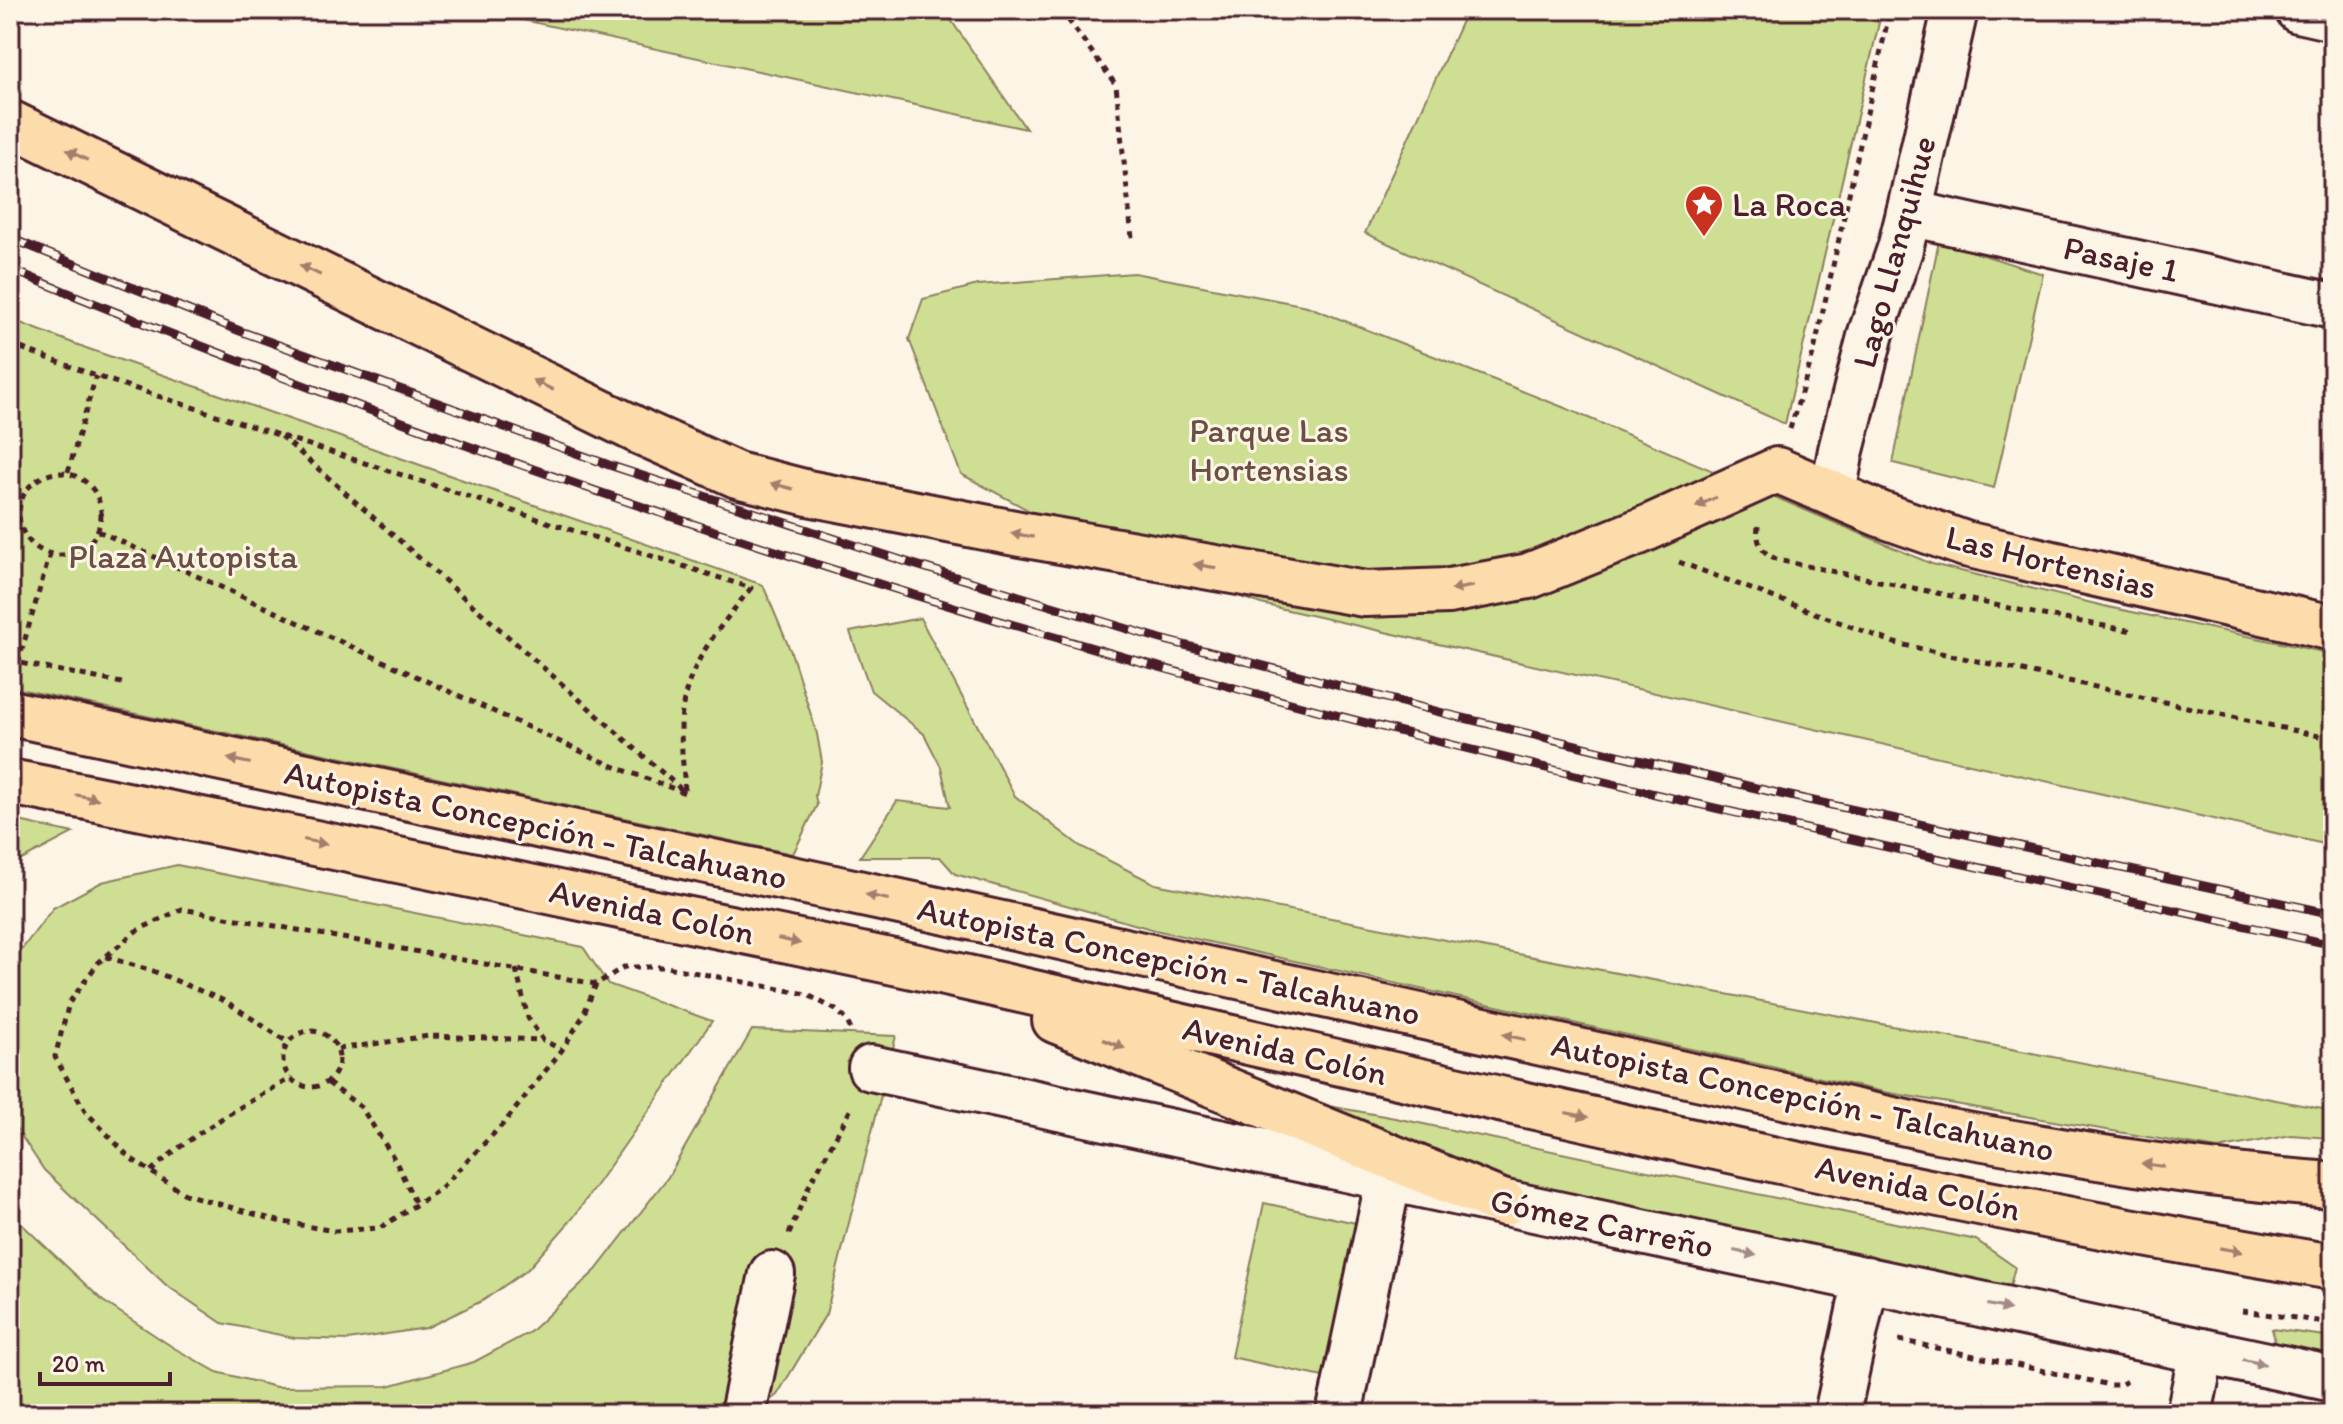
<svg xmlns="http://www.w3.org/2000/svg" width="2343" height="1424" viewBox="0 0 2343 1424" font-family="Itim,sans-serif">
  <rect width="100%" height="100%" fill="#fcf5e5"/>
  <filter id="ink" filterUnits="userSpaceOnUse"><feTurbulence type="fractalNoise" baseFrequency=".0125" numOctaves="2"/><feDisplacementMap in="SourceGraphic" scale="16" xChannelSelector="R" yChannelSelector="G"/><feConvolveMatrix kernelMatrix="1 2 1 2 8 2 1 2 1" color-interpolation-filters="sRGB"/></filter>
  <g filter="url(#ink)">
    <!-- green -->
    <g fill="#cedf93" stroke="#8c7f5f" stroke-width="2">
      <polygon points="477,10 944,10 1026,129"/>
      <polygon points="1467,10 1882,10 1785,424 1365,233"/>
      <polygon points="1939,241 2043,274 1994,488 1893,463"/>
      <polygon points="1134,273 1307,306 1565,408 1932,564 2108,607 2333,654 2333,846 1261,604 1099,548 961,474 909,339 923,299 978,285"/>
      <polygon points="10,319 86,348 763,585 791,652 817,734 822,762 815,796 817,805 793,854 10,687"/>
      <polygon points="920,618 1015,796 1080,846 1155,884 2333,1111 2333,1124 2329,1138 2291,1135 2218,1149 1884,1092 1155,930 955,874 940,857 860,857 897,801 950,807 941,767 924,734 871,691 850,632"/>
      <polygon points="10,819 73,833 10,866"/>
      <polygon points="177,865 583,947 608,984 712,1021 573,1218 528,1269 484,1300 426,1328 348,1340 295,1338 222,1323 166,1285 44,1170 10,1119 10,965 53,908 102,882"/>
      <polygon points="752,1030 896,1036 826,1314 777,1395 751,1414 10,1414 10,1213 103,1301 174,1348 217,1372 276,1387 388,1386 474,1362 530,1332 596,1270 668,1177"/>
      <polygon points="1279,1097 1395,1118 1976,1240 2015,1267 2009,1290 1491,1179"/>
      <polygon points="1264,1203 1356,1223 1323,1377 1231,1357"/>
      <polygon points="2272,1329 2333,1337 2333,1357 2276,1345"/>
    </g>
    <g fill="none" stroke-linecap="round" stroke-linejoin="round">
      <defs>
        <g id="minor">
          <polyline points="2298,10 2333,18"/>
          <polyline points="1909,213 2333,306"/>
          <polyline points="1833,493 1841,450 1871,333 1900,249 1909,213 1955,10"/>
          <polyline points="871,1068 2333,1379"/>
          <polyline points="743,1414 772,1274"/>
          <polyline points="1339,1414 1389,1178"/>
          <polyline points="1837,1414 1866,1279"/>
          <polyline points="2189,1414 2202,1351"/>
        </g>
        <g id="major">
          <polyline points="10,123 643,433 737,475 808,493 1020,534 1365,594 1449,591 1529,576 1643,530 1777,470 1880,514 1965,544 2333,628"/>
          <path d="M10 713 947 912 1938 1130C2069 1153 2200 1176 2333 1185"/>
          <path d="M10 782C217 822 423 865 630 908 735 929 840 950 945 973 1406 1076 1866 1190 2333 1267"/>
          <polyline points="1055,1020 1504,1203"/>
        </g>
      </defs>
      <!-- minor casing -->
      <use href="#minor" stroke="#4a1f2b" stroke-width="50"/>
      <!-- major casing -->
      <use href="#major" stroke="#4a1f2b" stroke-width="50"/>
      <!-- path -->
      <g stroke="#4a1f2b" stroke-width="5" stroke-dasharray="6 6" stroke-linecap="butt">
        <polyline points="1061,10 1116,85 1132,238"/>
        <path d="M10 344 96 376 751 588C721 626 688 662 682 712 679 736 684 767 685 793"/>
        <polyline points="1790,429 1814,351 1890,10"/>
        <polyline points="281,436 682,790"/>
        <polyline points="68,472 96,376"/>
        <circle cx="60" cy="514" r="41"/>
        <polyline points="10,490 23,496"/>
        <path d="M1758 526C1756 544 1762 553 1778 560L2048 616 2133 631"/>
        <polyline points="98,531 613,766 685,793"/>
        <polyline points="1679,562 1895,643 2333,739"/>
        <polyline points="10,661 127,684"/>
        <polyline points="18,663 50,554"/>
        <polyline points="106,957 153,971 227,1002 289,1043"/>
        <polyline points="516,969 528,1018 543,1040 562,1050"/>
        <polyline points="596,984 182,909 136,931 98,963 69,1003 55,1057 85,1111 130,1158 185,1194 278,1221 334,1231 380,1228 440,1189 505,1122 562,1050 583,1016 596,984 624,967 667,967 806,994 836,1010 846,1019 851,1030"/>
        <circle cx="311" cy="1059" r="28"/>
        <polyline points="338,1049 429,1036 543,1040"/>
        <polyline points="328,1083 361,1107 395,1160 416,1204"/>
        <path d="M151 1171C193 1133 242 1106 291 1078"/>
        <polyline points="789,1234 809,1186 852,1107"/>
        <polyline points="2242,1311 2333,1323"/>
        <polyline points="1899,1340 2110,1385 2120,1385 2127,1381"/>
      </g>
      <!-- minor -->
      <use href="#minor" stroke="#fcf5e5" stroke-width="44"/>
      <!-- major -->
      <use href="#major" stroke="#fddcac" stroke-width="44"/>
      <defs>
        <g id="rail">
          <polyline points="10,238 240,331 609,465 913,564 1161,639 1447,714 1781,794 2333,914"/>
          <path d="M10 269C411 435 823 576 1242 690 1602 788 1968 865 2333 945"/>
        </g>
      </defs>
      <!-- rail casing -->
      <use href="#rail" stroke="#4a1f2b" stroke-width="9"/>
      <!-- rail -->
      <use href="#rail" stroke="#fcf5e5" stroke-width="6" stroke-dasharray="18" stroke-linecap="butt"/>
    </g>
    <!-- one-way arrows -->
    <defs><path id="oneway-solid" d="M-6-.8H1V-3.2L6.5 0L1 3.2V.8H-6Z" transform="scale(2)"/></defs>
    <g fill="#a47e6c">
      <use href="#oneway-solid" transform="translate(77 155) rotate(-154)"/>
      <use href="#oneway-solid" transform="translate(310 270) rotate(-154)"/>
      <use href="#oneway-solid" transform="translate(543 385) rotate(-154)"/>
      <use href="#oneway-solid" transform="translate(782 486) rotate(-165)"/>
      <use href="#oneway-solid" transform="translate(1706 502) rotate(156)"/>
      <use href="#oneway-solid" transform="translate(1022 535) rotate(-170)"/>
      <use href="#oneway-solid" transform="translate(1205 566) rotate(-171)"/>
      <use href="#oneway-solid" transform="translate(1462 588) rotate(170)"/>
      <use href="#oneway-solid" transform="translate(239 761) rotate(-168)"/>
      <use href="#oneway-solid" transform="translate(87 797) rotate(11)"/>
      <use href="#oneway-solid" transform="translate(315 842) rotate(12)"/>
      <use href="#oneway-solid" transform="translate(877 897) rotate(-168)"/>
      <use href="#oneway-solid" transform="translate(789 941) rotate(12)"/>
      <use href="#oneway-solid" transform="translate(1514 1037) rotate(-168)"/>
      <use href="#oneway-solid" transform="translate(1114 1044) rotate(22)"/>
      <use href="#oneway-solid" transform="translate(1577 1115) rotate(12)"/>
      <use href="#oneway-solid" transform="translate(2153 1165) rotate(-172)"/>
      <use href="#oneway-solid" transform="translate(2231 1250) rotate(10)"/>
    </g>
    <g fill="#a38a88">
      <use href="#oneway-solid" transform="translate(1745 1253) rotate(12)"/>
      <use href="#oneway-solid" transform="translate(1999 1307) rotate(12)"/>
      <use href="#oneway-solid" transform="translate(2254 1362) rotate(12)"/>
    </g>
  </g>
  <!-- icons -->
  <defs>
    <symbol id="sight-pin" viewBox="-11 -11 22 30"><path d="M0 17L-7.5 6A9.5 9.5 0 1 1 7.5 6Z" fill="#c8321e" stroke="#fcf5e5"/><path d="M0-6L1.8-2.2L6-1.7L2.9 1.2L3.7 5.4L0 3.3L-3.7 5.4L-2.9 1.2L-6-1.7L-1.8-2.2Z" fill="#fff"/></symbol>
  </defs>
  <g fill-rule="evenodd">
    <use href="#sight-pin" x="1682" y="182" width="44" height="60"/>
  </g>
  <g text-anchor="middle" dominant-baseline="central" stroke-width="6" stroke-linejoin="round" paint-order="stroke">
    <!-- poi labels -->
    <g font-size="34" fill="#4a1f2b" stroke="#fcf5e5" text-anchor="start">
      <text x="1732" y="204">La Roca</text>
    </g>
    <!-- street labels -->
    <g font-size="34" fill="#4a1f2b" stroke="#fcf5e5">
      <text transform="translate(1894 252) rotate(-75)">Lago Llanquihue</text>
      <text transform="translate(2121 259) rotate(12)">Pasaje 1</text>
      <text transform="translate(2051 562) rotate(14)">Las Hortensias</text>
      <text transform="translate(536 825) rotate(12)">Autopista Concepción - Talcahuano</text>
      <text transform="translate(652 912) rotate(12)">Avenida Colón</text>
      <text transform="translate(1169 961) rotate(12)">Autopista Concepción - Talcahuano</text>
      <text transform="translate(1285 1051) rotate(13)">Avenida Colón</text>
      <text transform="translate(1803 1097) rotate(12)">Autopista Concepción - Talcahuano</text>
      <text transform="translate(1918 1188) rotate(12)">Avenida Colón</text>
      <text transform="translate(1602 1223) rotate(12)">Gómez Carreño</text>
    </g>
    <!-- park labels -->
    <g font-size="34" fill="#6b4f45" stroke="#fcf5e5">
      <text x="1269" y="430">Parque Las<tspan x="1269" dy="39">Hortensias</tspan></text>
      <text x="183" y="556">Plaza Autopista</text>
    </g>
  </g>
  <!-- margin -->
  <rect width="2343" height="1424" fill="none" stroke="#fcf5e5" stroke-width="40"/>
  <rect x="20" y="20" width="2303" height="1384" fill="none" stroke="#4a1f2b" stroke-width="3" filter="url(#ink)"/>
  <!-- scale -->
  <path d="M40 1372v12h130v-12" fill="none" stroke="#4a1f2b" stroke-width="4"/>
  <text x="52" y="1372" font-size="24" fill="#4a1f2b" stroke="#fcf5e5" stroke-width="6" paint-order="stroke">20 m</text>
</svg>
